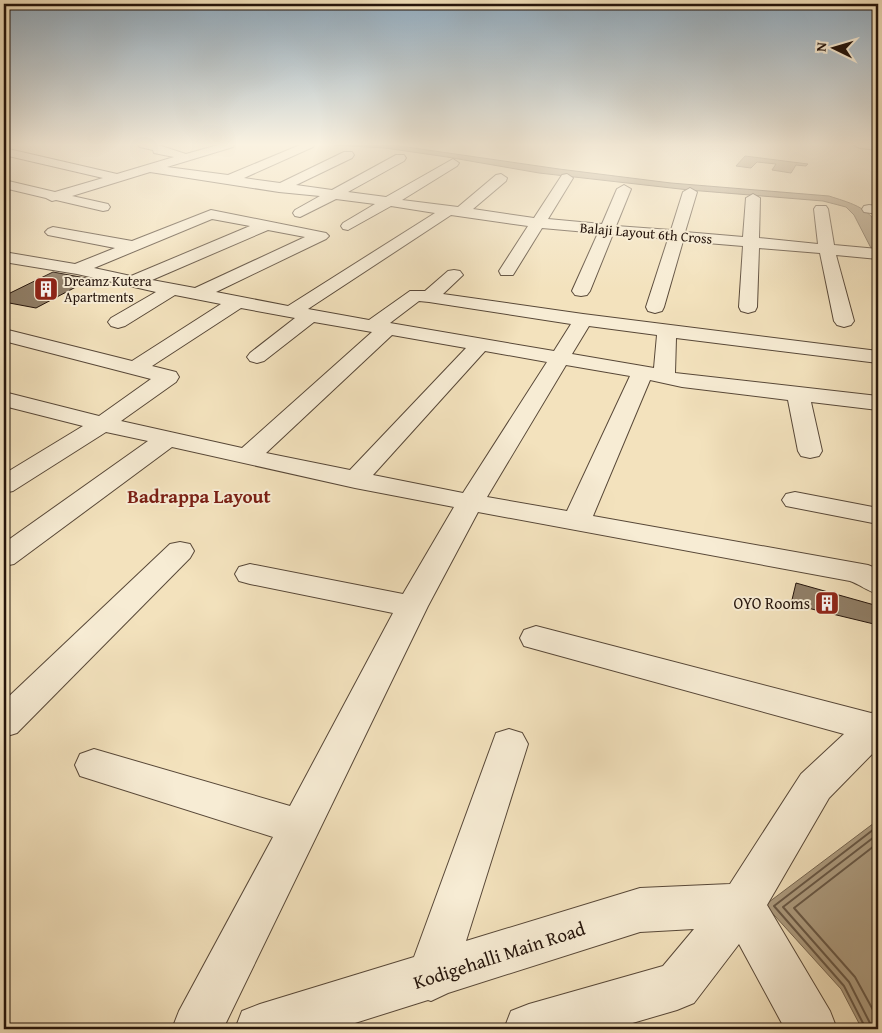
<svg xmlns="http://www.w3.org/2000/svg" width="882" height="1033" viewBox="0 0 882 1033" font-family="'Gentium Book Plus',serif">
  <rect width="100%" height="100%" fill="#f3e2bd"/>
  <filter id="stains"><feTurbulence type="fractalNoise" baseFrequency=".004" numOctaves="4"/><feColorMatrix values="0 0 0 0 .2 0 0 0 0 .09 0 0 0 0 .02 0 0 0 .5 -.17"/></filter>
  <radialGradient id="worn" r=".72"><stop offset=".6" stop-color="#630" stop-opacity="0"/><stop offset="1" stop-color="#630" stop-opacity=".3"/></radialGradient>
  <!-- water -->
  <g fill="#ad9c80" stroke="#766651">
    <path d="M334 145H393L559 169 671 183 829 196C847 202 870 207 878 227 880 233 878 244 878 251L872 250 854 215 846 207 823 201 689 190 539 173 447 157 385 148Z"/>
    <polygon points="745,156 808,164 806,166 796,165 791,173 772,170 776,164 757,162 751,168 736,166"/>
    <polygon points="878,820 878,1029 862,1029 841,989 765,905"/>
  </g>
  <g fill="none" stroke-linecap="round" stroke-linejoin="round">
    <!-- shore -->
    <g stroke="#685846" stroke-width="2">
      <polyline points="878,843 794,908 855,977 878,1019"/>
      <polyline points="866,1029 844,986 774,906 878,826"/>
      <polyline points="873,1029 849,982 783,907 878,834"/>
    </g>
  </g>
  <!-- building -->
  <g fill="#907f68" stroke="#24140b">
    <polygon points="53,272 91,279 36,308 4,302 4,296"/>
    <polygon points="796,583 878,606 878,625 791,604"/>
  </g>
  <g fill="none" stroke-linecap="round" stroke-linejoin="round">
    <defs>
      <g id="minor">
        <path d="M138 145H158L186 154 218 145H234L233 147 167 167 228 175 300 145H314L313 147 244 178 280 183 344 152H352L354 155 352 158 296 185 332 190 396 155H404L406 158 404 161 348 192 386 197 453 159 459 163 457 166 402 200 458 207 496 175 501 174 507 178 506 181 473 209 534 218 562 175 567 174 573 178 548 219 602 224 617 189 624 185 631 189 616 226 671 230 683 192 690 188 697 192 685 232 743 237 746 198 753 194 760 198 759 238 818 244 814 209 816 206H826L828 209 834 245 878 249V259L836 255 854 321 851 325 844 327 837 325 834 321 820 253 759 248 757 307 755 311 748 313 741 311 739 307 743 246 683 241 664 307 662 311 655 313 648 311 646 307 668 239 613 234 590 291 587 295 581 296 575 295 572 291 598 233 542 228 513 275H501L499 271 528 226 451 215 308 309 369 320 410 291H425L448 271 454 270 460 271 463 275 443 294 583 314 878 351V363L676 338 675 373 878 396V410L811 402 822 451 819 456 810 458 801 456 798 451 788 400 682 387 650 380 593 516 868 565 878 569V594C867 591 861 585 850 581L478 512 428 606 223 1029H172L179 1011 273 837 80 776 75 765 80 754 94 749 290 806 393 613 250 584 239 581 235 574 239 567 250 564 403 594 454 507 355 488 172 447 14 564 4 566V543L148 441 106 432 13 491 4 493V474L83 426 4 406V392L99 416 151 379 4 341V329L132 361 221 304 175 295 125 326 118 328 111 326 108 322 111 318 156 292 77 274 4 262V252L75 264 115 248 48 235 45 232 48 229 53 227 132 241 211 210 326 233 329 236 326 239 216 292 288 306 435 213 391 206 348 230 343 229 341 226 343 223 375 204 336 199 300 217 295 216 293 213 295 210 320 196 279 192 150 172 72 196 108 204 110 207 108 210 103 211 56 200 52 201 46 198 4 188V180L55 192 103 178 4 155V148L117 174 174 157 154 153 153 150 140 147ZM212 219 250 226 131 276 94 268ZM268 230 305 237 195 288 152 280ZM419 301 429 302 571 324 554 351 390 323ZM241 308 295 318 250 353 247 357 250 361 257 363 264 361 314 322 372 332 242 448 121 421 176 382 179 377 176 372 152 366ZM589 326 657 335 654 368 572 354ZM392 335 466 348 350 470 266 453ZM485 351 547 362 463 493 373 475ZM566 365 630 376 567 511 487 497Z"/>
        <polygon points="854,145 878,145 878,150 860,148"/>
        <polygon points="869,205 878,206 878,214 864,212 862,209 864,206"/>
        <polygon points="795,492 878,508 878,524 786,506 782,500 786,494"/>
        <polygon points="180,542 190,544 194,551 190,558 17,733 4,737 4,701 170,544"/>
        <polygon points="536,626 871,713 878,711 878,748 829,798 767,905 830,1011 837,1029 785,1029 739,944 694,1003 677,1010 612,1029 504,1029 511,1011 529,1004 663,966 694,929 640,932 448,993 431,1001 428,1000 336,1029 235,1029 242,1011 260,1004 414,957 496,733 509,729 522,733 528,744 466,941 640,888 730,884 801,774 844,734 524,646 520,638 524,630"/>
      </g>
    </defs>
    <!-- minor casing -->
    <use href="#minor" stroke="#584838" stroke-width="2"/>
    <!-- minor -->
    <use href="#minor" fill="#f7ecd4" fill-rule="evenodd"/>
  </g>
  <!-- sky -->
  <linearGradient id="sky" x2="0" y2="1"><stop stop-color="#90aabe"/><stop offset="0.5" stop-color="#faf2e1"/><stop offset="1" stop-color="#faf2e1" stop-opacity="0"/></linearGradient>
  <rect width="882" height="289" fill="url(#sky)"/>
  <!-- icons -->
  <defs>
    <symbol id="building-square" viewBox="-11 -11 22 22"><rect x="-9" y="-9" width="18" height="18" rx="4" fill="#8f2418" stroke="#f7ecd4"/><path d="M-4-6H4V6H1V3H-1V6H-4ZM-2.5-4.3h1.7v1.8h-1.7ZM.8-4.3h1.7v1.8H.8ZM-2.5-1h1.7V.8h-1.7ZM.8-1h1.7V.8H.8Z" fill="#fff"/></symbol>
  </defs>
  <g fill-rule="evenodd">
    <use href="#building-square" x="32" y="275" width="28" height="28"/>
    <use href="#building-square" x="813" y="589" width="28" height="28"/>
  </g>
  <g text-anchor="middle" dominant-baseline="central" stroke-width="4" stroke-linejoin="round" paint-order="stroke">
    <!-- far-street labels -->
    <g font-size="14" fill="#24140b" stroke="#f7ecd4">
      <text transform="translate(646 233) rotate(5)">Balaji Layout 6th Cross</text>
    </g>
    <!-- far-poi labels -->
    <g font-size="14" fill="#24140b" stroke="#f7ecd4" text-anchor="start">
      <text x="64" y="281">Dreamz Kutera<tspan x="64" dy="16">Apartments</tspan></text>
    </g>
    <!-- poi labels -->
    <g font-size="16" fill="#24140b" stroke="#f7ecd4" text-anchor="end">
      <text x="810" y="603">OYO Rooms</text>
    </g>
    <!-- quarter labels -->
    <g font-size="19" font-weight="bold" fill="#7a1f14" stroke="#f7ecd4">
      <text x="199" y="496">Badrappa Layout</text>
    </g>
    <!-- near-street labels -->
    <g font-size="19" fill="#24140b" stroke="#f7ecd4">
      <text transform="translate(499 955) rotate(-18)">Kodigehalli Main Road</text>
    </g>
  </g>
  <!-- margin -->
  <rect width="882" height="1033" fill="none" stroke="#f3e2bd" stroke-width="20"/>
  <rect x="5" y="5" width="872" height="1023" fill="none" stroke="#24140b" stroke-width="2.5"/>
  <rect x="10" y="10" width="862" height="1013" fill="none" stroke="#24140b"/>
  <!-- north arrow -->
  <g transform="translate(834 48) rotate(275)" stroke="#f7ecd4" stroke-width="4" paint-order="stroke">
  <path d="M0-4L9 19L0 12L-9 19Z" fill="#24140b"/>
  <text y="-8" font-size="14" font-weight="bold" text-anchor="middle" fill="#24140b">N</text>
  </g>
  <rect width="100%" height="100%" filter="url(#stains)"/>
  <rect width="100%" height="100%" fill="url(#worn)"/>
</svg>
